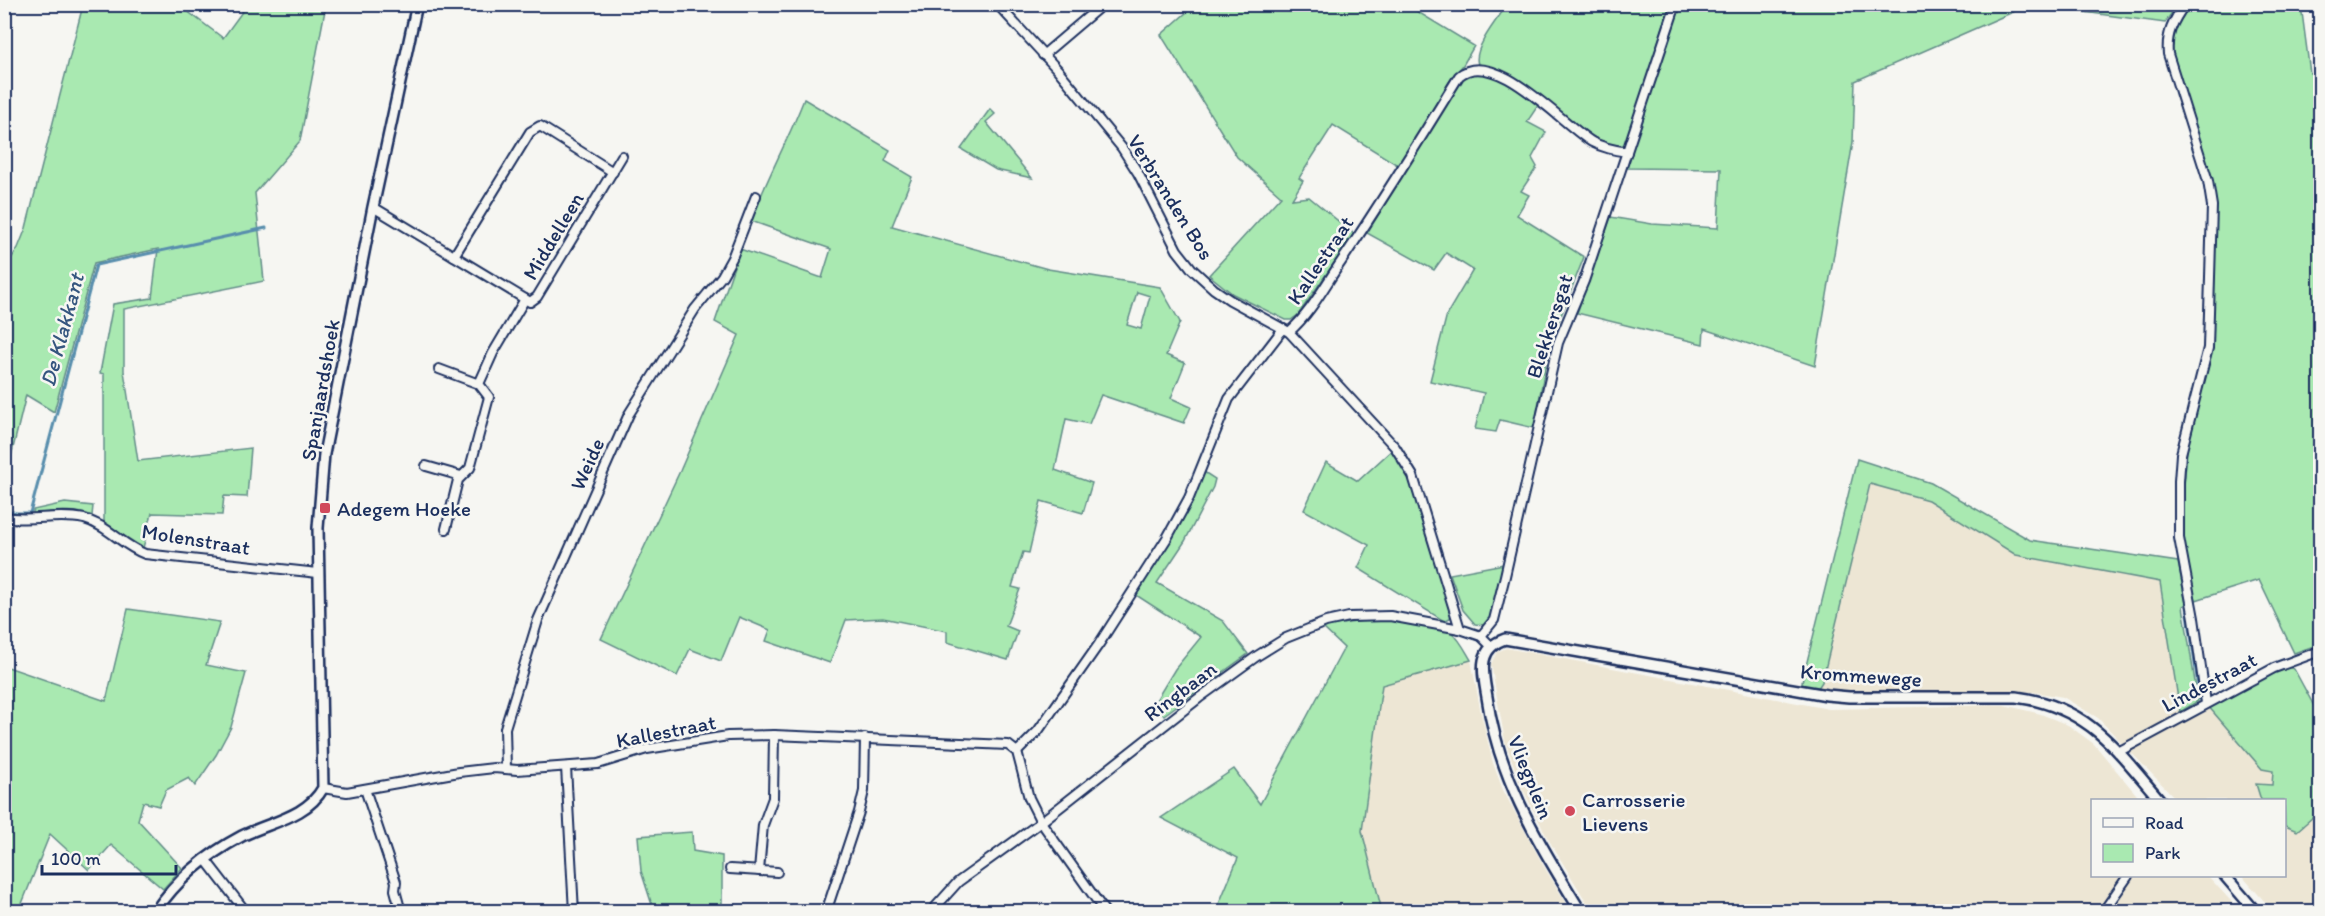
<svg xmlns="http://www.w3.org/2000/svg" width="2325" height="916" viewBox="0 0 2325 916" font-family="Itim,sans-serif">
  <rect width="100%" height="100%" fill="#f6f6f2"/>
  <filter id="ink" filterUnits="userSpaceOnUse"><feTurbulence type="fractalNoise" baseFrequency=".0167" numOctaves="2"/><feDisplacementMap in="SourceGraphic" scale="12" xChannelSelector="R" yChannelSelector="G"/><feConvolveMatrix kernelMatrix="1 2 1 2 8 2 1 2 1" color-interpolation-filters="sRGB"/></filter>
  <g filter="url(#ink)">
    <!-- built -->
    <g fill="#ede6d4">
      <polygon points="1857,459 1931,483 2030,540 2178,562 2186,604 2183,606 2198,700 2208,706 2262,769 2273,771 2272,785 2256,784 2261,800 2177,800 2098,718 2063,697 2033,692 1871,693 1801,686"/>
      <polygon points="1506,648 1829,709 2004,705 2041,714 2068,725 2094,744 2141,800 2092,800 2092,876 2208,876 2240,911 1592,911 1548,839 1521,786 1505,741 1491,664 1497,652"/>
      <polygon points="1471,660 1481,713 1493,763 1503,790 1543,865 1571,911 1382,911 1362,831 1382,685"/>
      <polygon points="2320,811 2320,911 2273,911 2242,876 2284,876 2285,826 2297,831"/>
    </g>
    <!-- green -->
    <g fill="#a9e9b1" stroke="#628c88" stroke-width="1.5" fill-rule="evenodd">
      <polygon points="1409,4 1408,6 1474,46 1463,65 1449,82 1399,166 1333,125 1299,178 1303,181 1292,199 1309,197 1354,234 1298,315 1291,320 1286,320 1233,294 1209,275 1281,196 1237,157 1161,35 1195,5"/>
      <polygon points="83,5 179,5 223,38 247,5 326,5 300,141 255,193 264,281 124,309 124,371 138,461 251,448 247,497 224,496 222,515 152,513 143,548 104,523 104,374 100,373 113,304 152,298 158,249 94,263 54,412 26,395 5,481 5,268 18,248 26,228"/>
      <path d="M1507 5H1670L1626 144C1599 156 1543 98 1521 82 1508 73 1494 67 1478 64 1472 49 1499 17 1507 5Z"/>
      <polygon points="1679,5 2029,5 1855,81 1853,142 1815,366 1704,329 1703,344 1577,313 1611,217 1652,224 1718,228 1721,169 1626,168"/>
      <polygon points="2060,5 2177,5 2165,23 2062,9"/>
      <path d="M2191 5H2301L2310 73 2320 71V644L2294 653 2259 580 2196 600 2186 558 2183 524 2184 486 2188 440 2212 353 2216 208 2214 188 2174 63C2170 40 2175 22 2191 5Z"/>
      <polygon points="1482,72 1507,82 1539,104 1527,122 1546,132 1532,158 1537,167 1521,191 1529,195 1517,215 1584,257 1549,346 1534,428 1500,420 1496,432 1475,429 1484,393 1430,381 1447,314 1473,270 1446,253 1434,270 1367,233 1462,79 1466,74"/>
      <path d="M804 99 890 150 885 161 912 177 892 226 1048 269 1160 287 1180 322 1166 355 1185 363 1171 398 1191 407 1184 423 1101 395 1089 424 1066 419 1055 470 1092 483 1083 513 1041 501 1029 553 1023 552 1012 587 1020 589 1006 626 1018 631 1008 660 947 642V631L883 618 846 620 830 663 766 641 770 630 739 617 721 661 690 649 677 676 601 639 680 471 739 335 715 322 740 249 822 278 831 249 751 221C766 179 788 141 804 99ZM1137 292 1150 296 1141 329 1127 325Z"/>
      <polygon points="990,109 995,114 986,122 1032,178 996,170 961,149"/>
      <polygon points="1393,449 1411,478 1452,610 1450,618 1444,621 1358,568 1369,545 1304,510 1326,462 1358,481"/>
      <polygon points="1857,459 1931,483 2030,540 2178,562 2186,604 2183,606 2198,701 2180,712 2160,582 2016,555 1928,500 1870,484 1822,682 1818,688 1801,686"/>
      <polygon points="1204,472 1215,479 1213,487 1185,541 1157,583 1223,621 1248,654 1164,715 1150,710 1175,669 1201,637 1136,595 1174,535"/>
      <path d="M65 503 93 506 92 516C73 508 53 513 33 515V510Z"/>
      <polygon points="1504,564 1491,623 1484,625 1475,624 1463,610 1450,574"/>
      <polygon points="128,609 220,622 206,665 246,673 231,727 216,755 195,786 189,778 166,790 159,806 143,802 138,820 182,868 163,889 111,845 89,870 50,834 19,911 5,911 5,666 106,701"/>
      <path d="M1369 620C1392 620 1431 621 1452 633 1460 639 1466 652 1471 660L1382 685 1362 831 1382 911H1216L1238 858 1161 818 1234 769 1260 804 1344 648 1322 627Z"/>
      <polygon points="2285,666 2294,669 2320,717 2320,811 2297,831 2285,826 2284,800 2261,800 2256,784 2272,785 2273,771 2262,769 2208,706"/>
      <polygon points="692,832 693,851 722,856 722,911 654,911 641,871 638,836"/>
    </g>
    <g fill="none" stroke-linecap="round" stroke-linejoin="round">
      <!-- stream -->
      <g stroke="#598ead" stroke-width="3">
        <polyline points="4,509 16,513 30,513 96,265 266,228"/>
        <polyline points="2187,606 2200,699"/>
      </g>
      <defs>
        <g id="minor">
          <polyline points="997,4 1058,70 1122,148 1138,173 1177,250 1192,269 1214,289 1230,300 1289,332 1395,447 1413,476 1460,629"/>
          <path d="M2185 4C2173 21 2166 34 2168 54L2208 181 2212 206 2208 348 2181 454 2179 481V538L2194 618 2206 703"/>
          <polyline points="1043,55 1103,4"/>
          <polyline points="373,207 530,302 537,297 622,156"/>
          <polyline points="454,256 530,132 540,126 613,172"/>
          <path d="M1289 332C1311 313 1325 285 1341 262 1382 201 1421 138 1459 76 1494 46 1562 124 1592 142 1603 148 1615 150 1627 152"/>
          <polyline points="439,369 479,384"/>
          <polyline points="426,466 461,476"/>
          <path d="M4 517C31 522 58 513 84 519 107 525 123 546 145 554L318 573"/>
          <polyline points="446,529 458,480 470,468 489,397 479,384 493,353 525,299"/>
          <polyline points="1481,636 1494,620 1505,576 1558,343 1584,281 1676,4"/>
          <polyline points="1017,752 1038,731 1099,644 1167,538 1189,498 1229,399 1283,329"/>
          <polyline points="2118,752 2274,668 2320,651"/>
          <polyline points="566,767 574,912"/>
          <polyline points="506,769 505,728 538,620 629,414 695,309 722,276 732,258 756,196"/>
          <polyline points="323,788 347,792 459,772 494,768 517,770 598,764 647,749 728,736 774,735 1008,745 1017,752 1029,798 1041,822 1105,912"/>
          <polyline points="365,789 396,882 395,890 401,912"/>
          <polyline points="205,859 246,912"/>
          <polyline points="730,869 777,872"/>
          <polyline points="759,871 763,825 773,798 774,735"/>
          <polyline points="826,912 859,812 864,791 865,738"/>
          <polyline points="931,912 958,882 1041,822 1199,698 1257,656 1286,638 1326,622 1349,617 1390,616 1460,629 1481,636 1491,646"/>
          <polyline points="2103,912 2128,876"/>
        </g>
        <g id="tertiary">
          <polyline points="2225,876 2256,912"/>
          <path d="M155 912C177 879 208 854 242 836 270 822 307 817 323 788L318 528 324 454 373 207 417 4"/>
          <path d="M1581 912C1538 841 1499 780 1487 697 1483 673 1476 649 1505 639L1827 695 1849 697H2016C2088 706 2116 749 2160 800"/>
        </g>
      </defs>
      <!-- minor casing -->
      <use href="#minor" stroke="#1b2f5e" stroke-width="12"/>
      <!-- tertiary casing -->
      <use href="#tertiary" stroke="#1b2f5e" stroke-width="14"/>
      <!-- minor -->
      <use href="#minor" stroke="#f6f6f2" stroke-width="8"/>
      <!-- tertiary -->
      <use href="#tertiary" stroke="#f6f6f2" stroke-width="9"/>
    </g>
  </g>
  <!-- markers -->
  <g fill="#d1495b" stroke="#f6f6f2" stroke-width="2">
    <rect x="319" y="502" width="12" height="12" rx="3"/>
    <circle cx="1570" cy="811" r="6"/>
  </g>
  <g text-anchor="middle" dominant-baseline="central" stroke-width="5" stroke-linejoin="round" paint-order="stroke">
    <!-- street labels -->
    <g font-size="21" fill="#1b2f5e" stroke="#f6f6f2">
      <text transform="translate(1171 197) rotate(58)">Verbranden Bos</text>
      <text transform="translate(553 236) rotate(-59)">Middelleen</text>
      <text transform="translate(1320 260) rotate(-56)">Kallestraat</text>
      <text transform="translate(1549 326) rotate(-72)">Blekkersgat</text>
      <text transform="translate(320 390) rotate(-80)">Spanjaardshoek</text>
      <text transform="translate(587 464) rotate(-66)">Weide</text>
      <text transform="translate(196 539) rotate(9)">Molenstraat</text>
      <text transform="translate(1861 675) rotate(4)">Krommewege</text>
      <text transform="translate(2209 682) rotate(-28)">Lindestraat</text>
      <text transform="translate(1180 691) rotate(-37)">Ringbaan</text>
      <text transform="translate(666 731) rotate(-11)">Kallestraat</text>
      <text transform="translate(1531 777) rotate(68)">Vliegplein</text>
    </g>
    <!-- poi labels -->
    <g font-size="21" fill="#1b2f5e" stroke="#f6f6f2" text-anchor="start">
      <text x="337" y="508">Adegem Hoeke</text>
      <text x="1582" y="799">Carrosserie<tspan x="1582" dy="24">Lievens</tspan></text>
    </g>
    <!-- water labels -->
    <g font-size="22" font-style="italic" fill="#35567f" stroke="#f6f6f2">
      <text transform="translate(62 330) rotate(-75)">De Klakkant</text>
    </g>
  </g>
  <!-- margin -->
  <rect width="2325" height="916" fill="none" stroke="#f6f6f2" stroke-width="24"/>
  <rect x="12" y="12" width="2301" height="892" fill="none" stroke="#1b2f5e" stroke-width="2" filter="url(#ink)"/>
  <!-- legend -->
  <rect x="2091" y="799" width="195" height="78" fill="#f6f6f2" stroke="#9ea6b7" stroke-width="1.5"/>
  <rect x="2103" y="818" width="30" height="9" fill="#f6f6f2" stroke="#9ea6b7" stroke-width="1.5"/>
  <text x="2145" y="829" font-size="18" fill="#1b2f5e">Road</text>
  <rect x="2103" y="844" width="30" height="18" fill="#a9e9b1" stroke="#9ea6b7" stroke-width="1.5"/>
  <text x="2145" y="859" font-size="18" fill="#1b2f5e">Park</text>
  <!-- scale -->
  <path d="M42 865v9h134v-9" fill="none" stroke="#1b2f5e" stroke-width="3"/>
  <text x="51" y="865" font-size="18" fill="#1b2f5e" stroke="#f6f6f2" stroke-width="4.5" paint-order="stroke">100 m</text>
</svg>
